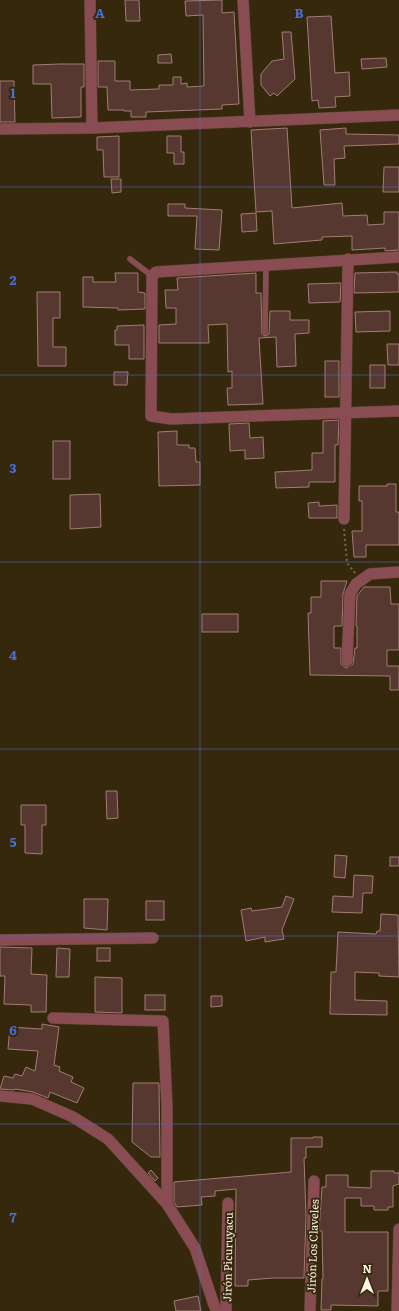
<svg xmlns="http://www.w3.org/2000/svg" width="399" height="1311" viewBox="0 0 399 1311" font-family="Literata,serif">
  <rect width="100%" height="100%" fill="#36280d"/>
  <!-- building -->
  <g fill="#573831" stroke="#a07d74">
    <polygon points="125,0 139,0 140,21 126,21"/>
    <polygon points="222,0 222,13 234,12 239,104 222,105 222,109 146,112 146,117 131,117 131,111 124,111 124,110 108,110 107,87 98,87 98,61 115,61 115,81 130,81 130,90 159,89 159,85 173,85 173,77 181,77 181,84 187,83 187,87 204,86 203,15 186,16 185,1"/>
    <polygon points="331,16 335,73 349,72 350,96 335,97 336,107 319,108 318,100 312,101 307,17"/>
    <polygon points="282,32 291,32 295,79 277,96 274,93 270,96 261,85 261,74 272,61 284,59"/>
    <polygon points="171,54 172,63 158,63 158,55"/>
    <polygon points="386,58 387,67 362,69 361,59"/>
    <polygon points="60,64 84,64 84,87 81,87 81,117 52,118 51,84 33,84 33,65"/>
    <polygon points="0,81 14,81 15,122 0,122"/>
    <polygon points="287,128 292,208 342,203 343,216 367,215 368,225 384,224 384,212 399,212 399,250 385,251 385,248 352,250 352,236 322,237 322,240 274,244 272,211 256,212 251,130"/>
    <polygon points="346,128 346,134 399,135 399,144 344,146 345,158 334,159 335,185 324,185 320,130"/>
    <polygon points="119,136 119,177 104,177 103,150 97,150 97,137"/>
    <polygon points="167,136 181,136 181,152 184,152 184,164 174,164 174,153 167,153"/>
    <polygon points="384,167 399,167 399,192 383,192"/>
    <polygon points="111,179 121,179 121,192 112,193"/>
    <polygon points="168,204 185,204 185,208 222,210 219,250 195,249 197,216 168,216"/>
    <polygon points="256,213 257,231 242,232 241,214"/>
    <polygon points="397,272 397,274 399,274 399,292 354,293 355,273"/>
    <polygon points="115,273 138,273 138,292 145,293 145,309 118,310 118,308 83,307 83,277 93,277 93,282 116,282"/>
    <polygon points="256,273 256,293 261,293 262,334 265,336 269,334 270,311 290,311 290,320 309,320 309,333 295,334 296,366 277,367 276,337 259,338 263,404 228,405 227,388 232,388 232,371 228,372 227,324 208,325 209,343 159,343 159,325 176,324 176,308 166,308 165,290 178,290 177,278"/>
    <polygon points="341,283 340,302 309,303 308,284"/>
    <polygon points="37,292 60,292 60,318 53,318 53,347 66,347 66,366 38,366"/>
    <polygon points="390,311 390,331 356,332 355,312"/>
    <polygon points="144,325 144,359 129,359 129,345 115,345 115,330 117,330 117,326"/>
    <polygon points="387,344 399,344 399,365 388,365"/>
    <rect x="325" y="361" width="14" height="36"/>
    <rect x="370" y="365" width="15" height="23"/>
    <polygon points="114,372 128,372 127,385 114,385"/>
    <polygon points="339,420 338,445 335,445 335,482 309,482 309,487 276,488 275,472 312,470 312,453 323,453 323,421"/>
    <polygon points="249,423 250,438 263,437 264,458 245,459 245,450 230,451 229,424"/>
    <polygon points="177,431 177,445 189,445 189,448 195,448 196,462 200,462 200,485 159,486 158,432"/>
    <rect x="53" y="441" width="17" height="38"/>
    <polygon points="387,484 396,484 396,512 399,512 399,545 366,545 366,557 354,557 352,531 362,531 362,501 359,501 359,486 387,486"/>
    <polygon points="100,494 101,527 70,529 70,495"/>
    <polygon points="319,502 319,506 337,505 337,518 309,518 308,503"/>
    <polygon points="321,581 347,581 343,594 342,626 334,626 334,648 341,648 341,664 346,668 353,664 355,648 357,648 357,626 356,626 357,596 364,587 390,587 391,604 399,604 399,650 387,650 387,666 399,666 399,690 390,690 390,676 310,675 308,613 311,613 311,597 321,597"/>
    <rect x="202" y="614" width="36" height="18"/>
    <polygon points="106,791 117,791 118,818 107,819"/>
    <polygon points="21,805 46,805 46,825 42,825 42,854 25,853 25,825 21,825"/>
    <polygon points="335,855 347,856 345,878 334,877"/>
    <rect x="390" y="857" width="9" height="9"/>
    <polygon points="354,875 373,876 372,893 363,893 362,913 332,912 333,896 353,897"/>
    <polygon points="286,896 294,899 282,930 284,939 265,942 265,937 246,941 241,910 251,908 252,911 282,907"/>
    <polygon points="84,899 108,899 107,930 84,928"/>
    <rect x="146" y="901" width="18" height="19"/>
    <polygon points="381,914 398,915 399,977 379,976 379,973 355,972 355,1000 387,1001 387,1015 330,1014 331,972 336,972 338,932 376,934 377,931 380,931"/>
    <polygon points="0,947 32,948 31,974 47,975 46,1012 31,1012 31,1005 4,1004 5,976 0,976"/>
    <polygon points="57,948 70,949 69,977 56,977"/>
    <rect x="97" y="948" width="13" height="13"/>
    <polygon points="95,977 122,978 122,1013 95,1012"/>
    <rect x="145" y="995" width="20" height="15"/>
    <polygon points="211,996 222,996 222,1006 211,1007"/>
    <polygon points="42,1024 59,1027 54,1065 60,1067 59,1071 73,1077 71,1082 84,1088 77,1103 50,1092 48,1098 33,1092 15,1089 14,1090 0,1089 4,1076 13,1078 15,1074 22,1076 26,1067 35,1071 38,1051 8,1049 10,1027 42,1029"/>
    <polygon points="133,1083 159,1083 160,1157 151,1157 132,1142"/>
    <polygon points="313,1137 322,1137 322,1147 306,1147 306,1158 304,1158 306,1216 304,1278 273,1278 248,1280 248,1286 235,1286 236,1189 215,1191 215,1196 201,1197 202,1205 177,1207 174,1202 174,1182 291,1172 291,1138 313,1138"/>
    <polygon points="151,1170 158,1178 155,1181 148,1173"/>
    <polygon points="371,1171 394,1171 394,1173 399,1173 399,1184 393,1186 393,1207 388,1207 388,1210 374,1210 374,1206 361,1206 361,1198 345,1198 345,1232 388,1232 388,1291 378,1291 378,1306 331,1305 331,1310 321,1310 322,1279 323,1279 322,1231 319,1231 322,1187 326,1187 326,1175 348,1175 348,1187 371,1188"/>
    <polygon points="198,1296 201,1311 176,1311 174,1301"/>
  </g>
  <g fill="none" stroke-linecap="round" stroke-linejoin="round">
    <defs>
      <g id="service">
        <polyline points="130,259 152,276"/>
        <polyline points="265,332 266,265"/>
      </g>
      <g id="minor">
        <polyline points="90,0 92,128"/>
        <polyline points="243,0 250,122"/>
        <polyline points="0,129 92,128 399,115"/>
        <polyline points="399,257 156,272 152,276 151,416 171,419 399,411"/>
        <polyline points="344,519 348,259"/>
        <polyline points="347,661 350,594 356,584 370,574 399,572"/>
        <polyline points="0,940 153,938"/>
        <polyline points="53,1018 163,1021 167,1107 167,1204"/>
        <polyline points="0,1096 32,1099 73,1117 108,1139 167,1204 195,1248 214,1305 217,1311"/>
        <polyline points="226,1311 228,1203"/>
        <polyline points="310,1311 314,1181"/>
        <polyline points="397,1311 399,1229"/>
      </g>
    </defs>
    <!-- service casing -->
    <use href="#service" stroke="#52442b" stroke-width="6"/>
    <!-- minor casing -->
    <use href="#minor" stroke="#52442b" stroke-width="12"/>
    <!-- path -->
    <polyline stroke="#756951" stroke-width="2" stroke-dasharray="2 3" stroke-linecap="butt" points="344,529 347,563 355,573"/>
    <!-- service -->
    <use href="#service" stroke="#894c52" stroke-width="5.5"/>
    <!-- minor -->
    <use href="#minor" stroke="#894c52" stroke-width="11"/>
  </g>
  <!-- grid -->
  <path fill="none" stroke="#4a6fda" stroke-width="1" stroke-opacity="0.55" d="M200 0V1311M0 187H399M0 375H399M0 562H399M0 749H399M0 936H399M0 1124H399"/>
  <g text-anchor="middle" dominant-baseline="central" stroke-width="4" stroke-linejoin="round" paint-order="stroke">
    <!-- street labels -->
    <g font-size="11" fill="#fcf3e3" stroke="#36280d">
      <text transform="translate(312 1246) rotate(-88)">Jirón Los Claveles</text>
      <text transform="translate(227 1257) rotate(-89)">Jirón Picuruyacu</text>
    </g>
  </g>
  <g font-size="13" text-anchor="middle" font-weight="bold" fill="#4a6fda" stroke="#36280d" stroke-width="4" stroke-linejoin="round" paint-order="stroke">
    <text x="100" y="18">A</text>
    <text x="299" y="18">B</text>
    <text x="13" y="98">1</text>
    <text x="13" y="285">2</text>
    <text x="13" y="473">3</text>
    <text x="13" y="660">4</text>
    <text x="13" y="847">5</text>
    <text x="13" y="1035">6</text>
    <text x="13" y="1222">7</text>
  </g>
  <!-- north arrow -->
  <g transform="translate(367 1279)" stroke="#36280d" stroke-width="3" paint-order="stroke">
  <path d="M0-3L7 15L0 10L-7 15Z" fill="#fcf3e3"/>
  <text y="-6" font-size="11" font-weight="bold" text-anchor="middle" fill="#fcf3e3">N</text>
  </g>
</svg>
